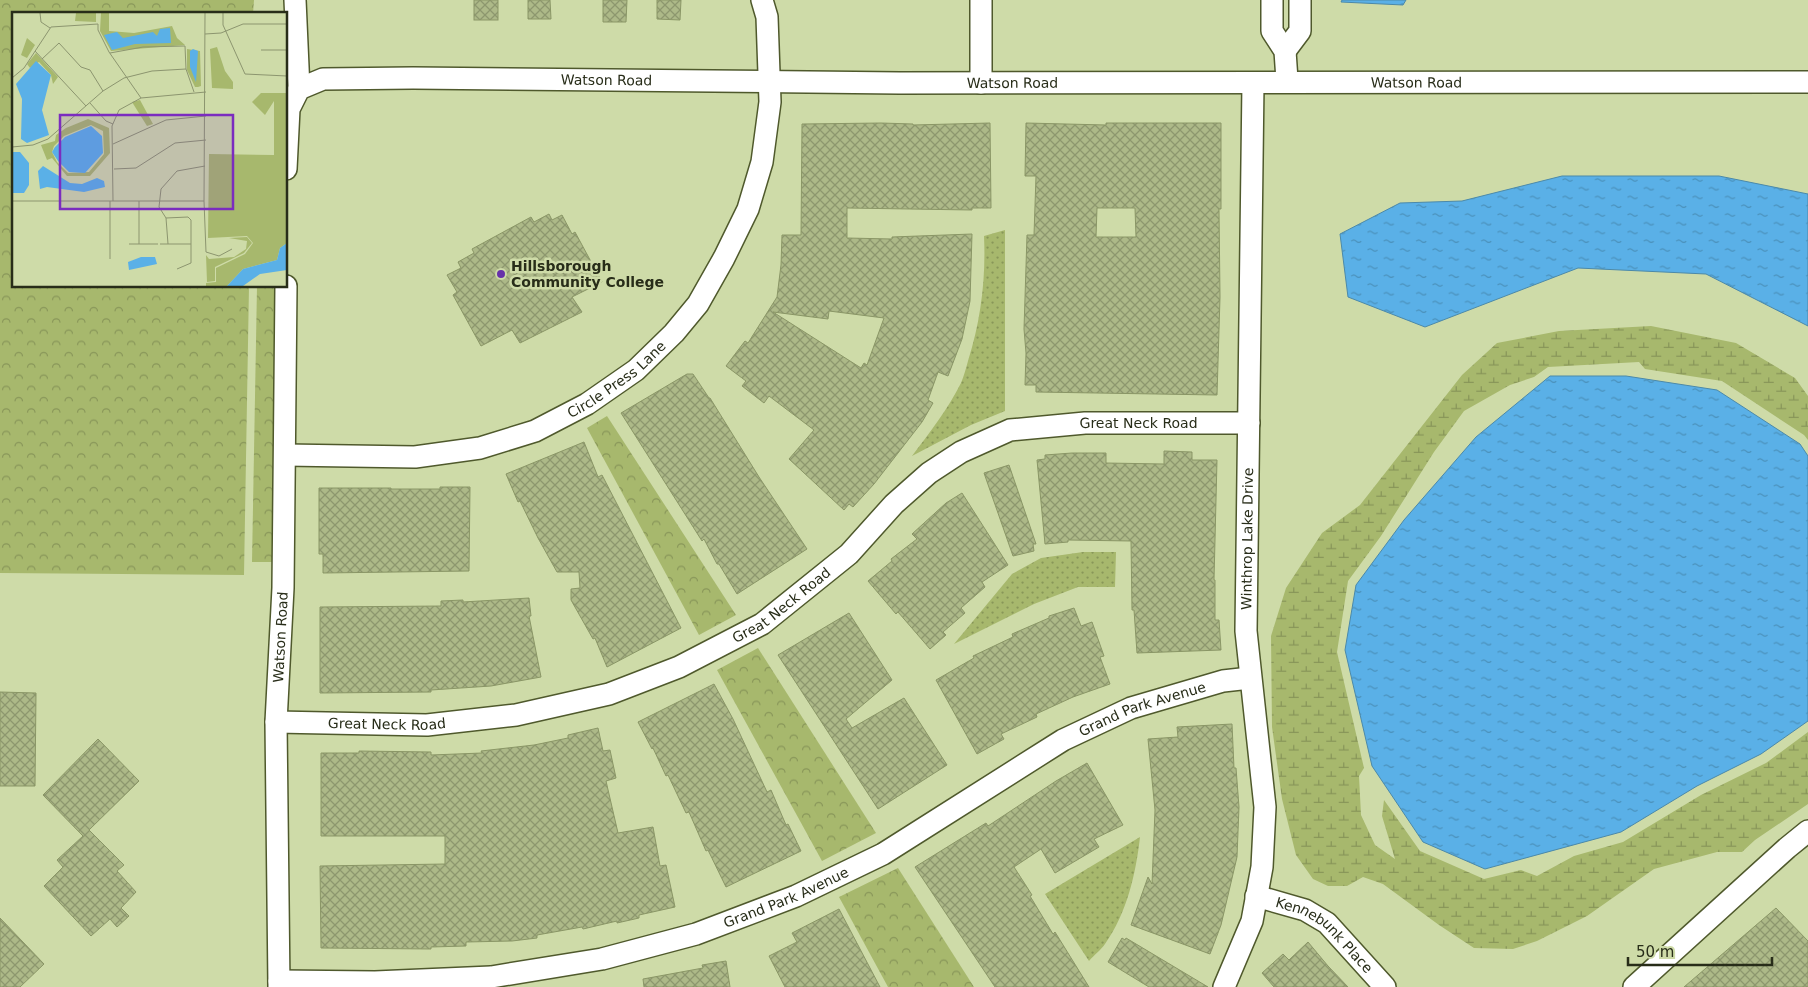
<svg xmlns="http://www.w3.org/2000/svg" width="1808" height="987" viewBox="0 0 1808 987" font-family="'DejaVu Sans',sans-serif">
  <defs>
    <pattern id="grass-dots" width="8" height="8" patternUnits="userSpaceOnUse" patternTransform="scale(1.25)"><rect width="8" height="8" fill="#a7b86d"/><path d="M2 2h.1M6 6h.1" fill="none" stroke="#889659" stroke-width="1.8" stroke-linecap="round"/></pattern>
    <pattern id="forest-crowns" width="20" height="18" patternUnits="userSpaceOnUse" patternTransform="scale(1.25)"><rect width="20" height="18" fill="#a7b86d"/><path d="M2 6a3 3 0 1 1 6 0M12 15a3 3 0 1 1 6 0" fill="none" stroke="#889659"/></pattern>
    <pattern id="wetland-marsh" width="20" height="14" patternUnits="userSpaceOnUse" patternTransform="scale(1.25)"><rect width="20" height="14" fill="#a7b86d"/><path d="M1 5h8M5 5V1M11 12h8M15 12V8" fill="none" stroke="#889659"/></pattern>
    <pattern id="water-ripples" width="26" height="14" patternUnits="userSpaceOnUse" patternTransform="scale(1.25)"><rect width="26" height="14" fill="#5ab0e7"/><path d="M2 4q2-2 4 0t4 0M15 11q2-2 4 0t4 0" fill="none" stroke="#4a90ba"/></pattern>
    <pattern id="building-cross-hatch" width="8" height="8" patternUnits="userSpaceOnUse" patternTransform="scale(1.25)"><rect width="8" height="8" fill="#adb988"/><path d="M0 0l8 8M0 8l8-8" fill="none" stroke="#8d976e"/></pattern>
  </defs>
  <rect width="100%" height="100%" fill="#cedba8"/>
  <!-- grass -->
  <g fill="url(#grass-dots)">
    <path d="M1005 230V411L971 425 912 456C930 432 948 409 961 383 964 376 966 368 968 361 981 320 986 278 984 236Z"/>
    <polygon points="1083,552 1116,552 1115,587 1078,587 1034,604 954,644 1012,574 1041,558"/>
    <path d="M1140 837C1136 873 1127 913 1105 944 1101 950 1094 955 1089 961L1045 894Z"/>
  </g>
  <!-- forest -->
  <g fill="url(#forest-crowns)">
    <polygon points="0,0 254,0 253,14 14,14 14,286 249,286 244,575 0,573"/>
    <polygon points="257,286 276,286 273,562 252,562"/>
    <polygon points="607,416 736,615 699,635 587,428"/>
    <polygon points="758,648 876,833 822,861 717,670"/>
    <polygon points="898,868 974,987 888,987 839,897"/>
  </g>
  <!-- wetland -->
  <polygon fill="url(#wetland-marsh)" points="1651,326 1736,343 1795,378 1808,396 1808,440 1804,435 1722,381 1645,369 1639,362 1548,367 1534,377 1510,385 1464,411 1434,452 1381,536 1348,581 1337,652 1364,768 1359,776 1361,815 1375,845 1395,859 1382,816 1384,800 1420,851 1484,879 1521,870 1537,876 1574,856 1623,842 1701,795 1766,763 1808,732 1808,804 1755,840 1742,852 1717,852 1654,869 1587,916 1537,941 1513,949 1474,948 1439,925 1383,884 1363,877 1347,886 1328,886 1313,879 1296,855 1282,799 1272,727 1271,636 1286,588 1322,533 1360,505 1462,375 1497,343 1559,331"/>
  <!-- water -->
  <g fill="url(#water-ripples)" stroke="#4b89a9">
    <polygon points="1342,0 1406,0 1403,5 1341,2"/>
    <polygon points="1562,176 1719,176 1808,194 1808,326 1706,274 1578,268 1425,327 1348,297 1340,234 1400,203 1462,201"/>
    <polygon points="1550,376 1626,376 1717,390 1800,444 1808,456 1808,721 1761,754 1697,786 1621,832 1485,869 1423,842 1372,766 1345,650 1356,585 1404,520 1476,437"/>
  </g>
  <!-- building -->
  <g fill="url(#building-cross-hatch)" stroke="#8a9666" fill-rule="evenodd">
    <rect x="474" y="0" width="24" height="20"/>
    <polygon points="528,0 550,0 551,19 528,19"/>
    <polygon points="603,0 627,0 626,22 603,22"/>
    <polygon points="657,0 681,0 680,20 657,19"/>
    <path d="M881 123 913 124V125L990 123 991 208H972V210L847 208V238L892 239V237L972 234 970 301 962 339 948 376 938 372 928 400 933 403 922 422 874 484 853 507 849 504 844 510 789 459 814 430 769 396 764 403 742 386 746 381 726 366 745 341 748 343 777 297 781 265 782 235H801L802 124ZM829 311 884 318 867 365 864 363 861 368 773 312 828 319Z"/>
    <path d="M1026 123 1106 125V123H1221V209H1219L1220 297 1217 395 1036 392V385H1025L1026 353 1024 329 1027 235H1034L1036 176H1025ZM1097 208H1135L1136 237H1096Z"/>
    <polygon points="549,214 552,220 562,215 572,234 575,232 602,282 572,297 582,312 520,343 512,330 481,346 453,295 457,292 447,275 461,268 458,262 474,253 472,249 531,217 534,222"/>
    <polygon points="687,374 693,374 709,398 710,398 759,477 807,549 737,594 719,564 717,564 704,539 702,541 621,413"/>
    <polygon points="584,442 598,477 602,475 681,628 607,667 595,638 593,639 571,600 571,589 580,588 579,572 557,572 538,538 520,501 518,502 506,474"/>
    <polygon points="1164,451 1192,452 1192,460 1217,460 1214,580 1215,580 1215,620 1219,620 1221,650 1137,653 1134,610 1132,610 1131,541 1068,540 1068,542 1045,544 1037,460 1045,459 1045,455 1072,453 1106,453 1106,463 1164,464"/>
    <polygon points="1009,465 1036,544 1033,544 1034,551 1013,556 984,473"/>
    <polygon points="440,487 470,487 469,571 323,573 323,554 319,554 319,488 391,488 391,489 440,489"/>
    <polygon points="962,493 1008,565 982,582 985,587 961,608 965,613 943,632 946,635 930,649 898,612 896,614 868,581 892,561 891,559 917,539 912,534 946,503"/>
    <polygon points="529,598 531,616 529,616 541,677 491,686 431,690 431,692 320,693 320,607 441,606 441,601 463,600 463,602"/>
    <polygon points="1074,608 1081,626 1092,622 1104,656 1100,657 1110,684 1073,697 1036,714 1037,717 1001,734 1004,739 977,754 936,680 974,658 973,656 1013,637 1012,634 1049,618 1049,616"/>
    <polygon points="849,613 892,680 846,719 852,728 904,698 947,765 878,809 778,655"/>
    <polygon points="714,684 733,719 767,792 771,790 786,825 788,824 801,851 726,887 708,850 706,851 689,812 686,813 668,775 666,776 653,748 652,749 638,722"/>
    <polygon points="0,692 36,693 35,786 0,786"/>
    <polygon points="1232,724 1234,768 1236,768 1239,807 1237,857 1221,925 1210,954 1131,925 1148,877 1152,884 1155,810 1148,739 1178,737 1177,727"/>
    <polygon points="598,728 603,751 610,750 616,778 606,781 618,833 653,827 660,866 666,865 675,907 639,915 639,918 617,923 617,921 583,929 582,927 537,935 537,938 512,941 466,942 466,946 431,947 431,949 321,948 320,866 445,864 445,836 321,836 321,753 359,753 359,751 431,752 431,755 482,753 481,751 534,745 568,738 568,735"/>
    <polygon points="98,739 139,781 89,830 124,865 117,871 136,892 121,908 129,916 117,927 110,919 91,936 44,886 63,867 57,860 83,836 43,795"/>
    <polygon points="1087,763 1123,825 1094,839 1099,847 1055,873 1041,849 1014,867 1032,895 1030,896 1053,934 1055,932 1089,987 995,987 915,867 986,823 988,826 1056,781"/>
    <polygon points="1776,908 1808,941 1808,987 1684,987"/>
    <polygon points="839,909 880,987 785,987 769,956 797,942 792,933"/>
    <polygon points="0,918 44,964 20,987 0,987"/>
    <polygon points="1122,938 1125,940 1126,938 1208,987 1149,987 1108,962"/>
    <polygon points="1308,942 1328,966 1348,987 1274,987 1262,973 1283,954 1289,960"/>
    <polygon points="726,961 730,987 644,987 643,979 703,968 702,965"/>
  </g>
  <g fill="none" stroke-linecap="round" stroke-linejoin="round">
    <defs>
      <g id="minor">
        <polyline points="295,0 299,89"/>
        <polyline points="981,0 981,83"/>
        <polyline points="1272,0 1272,31 1285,51 1287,80"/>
        <polyline points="1285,51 1300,31 1300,0"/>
        <path id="s1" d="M286 169 289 109 299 89 323 79 413 78 900 83 1808 82"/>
        <path id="s2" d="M285 455 415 457 480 448 535 431 587 404 636 370 674 333 698 304 724 258 748 209 762 162 770 102 767 17 762 0"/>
        <path id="s3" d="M276 722 427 725 516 715 609 694 679 667 762 624 849 554 894 504 929 473 961 452 1010 430 1085 423H1249"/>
        <path id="s4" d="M1256 896 1305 910 1327 923 1385 987"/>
        <path id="s5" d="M279 981 375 982 491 977 602 959 696 934 796 896 883 854 1063 740 1131 708 1223 681 1250 678"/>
        <path id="s6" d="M279 987 276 722 283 588 286 286"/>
        <path id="s7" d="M1224 987 1252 921 1262 867 1265 807 1246 631 1253 83"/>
        <polyline points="1634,987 1787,848 1808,831"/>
      </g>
    </defs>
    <!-- minor casing -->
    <use href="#minor" stroke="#4f592c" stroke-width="24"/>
    <!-- minor -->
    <use href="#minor" stroke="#fff" stroke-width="21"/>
  </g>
  <!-- markers -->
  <circle fill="#6732a9" stroke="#cedba8" stroke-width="2" cx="501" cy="274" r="5"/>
  <g text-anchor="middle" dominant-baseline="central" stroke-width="5" stroke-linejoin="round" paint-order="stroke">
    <!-- street labels -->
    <g font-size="14" fill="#282d19" stroke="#cedba8">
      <text stroke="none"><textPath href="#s1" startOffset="392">Watson Road</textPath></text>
      <text stroke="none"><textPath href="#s1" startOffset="798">Watson Road</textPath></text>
      <text stroke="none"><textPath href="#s1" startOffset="1202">Watson Road</textPath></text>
      <text stroke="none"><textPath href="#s2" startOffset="350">Circle Press Lane</textPath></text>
      <text stroke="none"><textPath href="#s3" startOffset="951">Great Neck Road</textPath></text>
      <text stroke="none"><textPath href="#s7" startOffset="456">Winthrop Lake Drive</textPath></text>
      <text stroke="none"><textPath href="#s3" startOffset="531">Great Neck Road</textPath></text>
      <text stroke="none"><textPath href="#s6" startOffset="350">Watson Road</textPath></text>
      <text stroke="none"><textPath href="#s5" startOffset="924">Grand Park Avenue</textPath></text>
      <text stroke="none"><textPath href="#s3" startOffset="111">Great Neck Road</textPath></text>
      <text stroke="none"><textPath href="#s5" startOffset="519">Grand Park Avenue</textPath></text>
      <text stroke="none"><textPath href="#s4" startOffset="81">Kennebunk Place</textPath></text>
    </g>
    <!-- poi labels -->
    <g font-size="14" font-weight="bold" fill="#282d19" stroke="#cedba8" text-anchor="start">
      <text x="511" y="266">Hillsborough<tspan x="511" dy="16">Community College</tspan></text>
    </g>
  </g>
  <!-- overview -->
  <g transform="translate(12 12)">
    <rect width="275" height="275" fill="#cedba8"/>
    <path d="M89 1H97V19L122 21 160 14 165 26 173 33 99 39 88 19ZM15 26 23 33 15 46 9 43ZM175 37 188 39 189 74 186 75H183L175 58ZM24 41 46 65 41 72 39 63 27 50 18 56 15 52Z" fill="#a7b86d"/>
    <path d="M64 1H84V10L63 9ZM249 81H275V231L268 236 265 248 231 257 215 274H194V271L204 270V256L233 242 241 231 235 224 196 226 197 142 262 143V89L253 103 240 90ZM128 88 141 112 135 114 120 90Z" fill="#a7b86d"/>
    <path d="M205 35 213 59 221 70V77L200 76 198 37ZM76 107 97 116 98 141 78 164H55L40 146 35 148 29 133 43 129 44 123 54 116ZM79 113 91 119 92 142 77 160 56 161 45 150 40 140 42 134 52 124ZM235 225 240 231 232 241 203 255V269L195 270 194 243 197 247 222 245 234 237 235 229 217 226Z" fill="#a7b86d" fill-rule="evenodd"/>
    <path d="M158 16 159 31 123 32 100 38 92 23 105 20 111 26 141 20 145 24 148 17ZM181 37 186 39 184 70 178 55V39ZM24 49 39 63 30 98 37 123 15 131 9 127 10 87 4 72ZM79 114 90 124 91 141 73 161 57 160 46 149 40 140 43 135 53 125ZM0 140H8L17 151V173L12 181H0ZM31 154 58 171 70 172 85 166 92 169 93 175 72 180 35 175 28 177 26 159ZM275 231V258L248 262 231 274H215L231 257 265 248 268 236ZM129 245H143L145 252 117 258 116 250Z" fill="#5ab0e7"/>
    <path fill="none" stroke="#8c956f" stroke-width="1" d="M28 1 29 10 38 16M211 1V13L233 62 275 64M193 22 209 21 231 12H275M249 38H275M23 39 74 94M98 41 131 35 173 34 174 57 182 80M30 47 47 31 69 55 78 58 91 79M0 66 12 56 39 15 86 12V18L97 40 129 86M78 91 94 109 101 112M101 132 154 108 194 104M0 135 21 133 36 127 91 79 112 66 140 59 174 57M102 157 124 156 163 131 194 128M0 189H192L193 1M98 189V247M101 189 100 114 107 98 129 86 194 80M127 189V232M192 189 194 240 207 244 220 237M154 206 176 205 179 208V251L165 257M117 232H146M148 232H179M156 232 154 206 147 195 149 177 165 159 193 154"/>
    <path fill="#7b2cbf" fill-opacity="0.15" stroke="#7b2cbf" stroke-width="2.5" d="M48 103H221V197H48Z"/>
    <rect width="275" height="275" fill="none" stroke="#282d19" stroke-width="2.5"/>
  </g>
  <!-- scale -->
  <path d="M1628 957v8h144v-8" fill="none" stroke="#282d19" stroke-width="2.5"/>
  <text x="1636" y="957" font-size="15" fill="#282d19" stroke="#cedba8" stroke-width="4" paint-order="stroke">50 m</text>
</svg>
